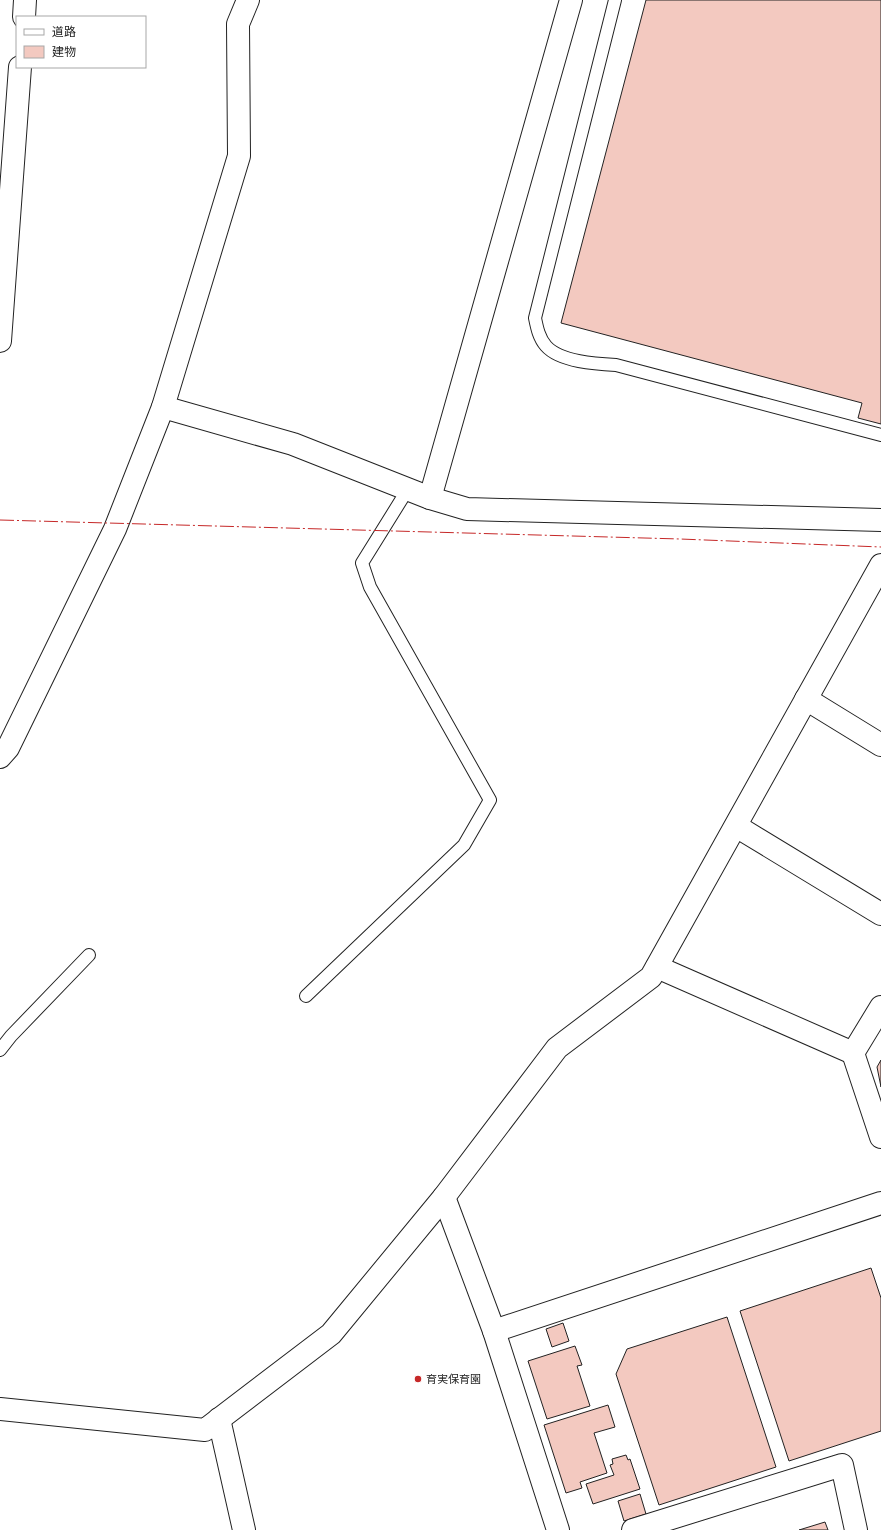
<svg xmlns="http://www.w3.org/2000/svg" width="881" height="1530" viewBox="0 0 881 1530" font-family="Ubuntu,'Noto Sans JP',sans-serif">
  <rect width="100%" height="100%" fill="#fff"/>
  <!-- building -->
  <g fill="#f3c9c0" stroke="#222">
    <polygon points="646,0 881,0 881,424 858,418 862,403 561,323"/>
    <polygon points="881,1060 881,1087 877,1067"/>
    <polygon points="871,1268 881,1298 881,1431 789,1461 740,1311"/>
    <polygon points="727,1317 776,1467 659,1505 616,1374 627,1349"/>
    <polygon points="563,1323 569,1341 552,1347 546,1329"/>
    <polygon points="575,1346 582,1365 577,1366 590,1406 547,1419 528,1361"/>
    <polygon points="608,1405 615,1427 594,1433 607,1473 580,1482 582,1488 566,1493 544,1425"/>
    <polygon points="626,1455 628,1460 630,1459 640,1489 593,1504 586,1484 614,1475 610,1465 613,1464 612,1459"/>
    <polygon points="640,1494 646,1514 624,1521 618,1501"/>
    <polygon points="825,1522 828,1530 799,1530"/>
  </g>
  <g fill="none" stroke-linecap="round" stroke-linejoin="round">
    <defs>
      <g id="lane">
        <path d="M615 0 535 318C537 328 539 338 546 346 560 362 597 364 616 365L881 435"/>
        <polyline points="306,996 464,845 490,800 370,587 362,563 408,489"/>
        <polyline points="0,1050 11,1036 89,955"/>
      </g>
      <g id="street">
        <polyline points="24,17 25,0"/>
        <polyline points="0,341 20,67"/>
        <polyline points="163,407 293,444 430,498 467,509 881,520"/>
        <polyline points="430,498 571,0"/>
        <polyline points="806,699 881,745"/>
        <polyline points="0,757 8,748 115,529 163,407 239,156 238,24 248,0"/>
        <polyline points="736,826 881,914"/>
        <polyline points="657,967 853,1053"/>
        <polyline points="881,1007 853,1053 881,1137"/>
        <polyline points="444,1197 494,1331 558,1530"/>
        <polyline points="494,1331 881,1203"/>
        <polyline points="0,1409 205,1430 331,1334 444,1197 557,1048 651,977 881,565"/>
        <polyline points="219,1419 244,1530"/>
        <polyline points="633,1530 842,1465 856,1530"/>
      </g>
    </defs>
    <!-- lane casing -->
    <use href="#lane" stroke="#222" stroke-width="14"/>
    <!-- street casing -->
    <use href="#street" stroke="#222" stroke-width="24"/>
    <!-- lane -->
    <use href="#lane" stroke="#fff" stroke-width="12"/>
    <!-- street -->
    <use href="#street" stroke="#fff" stroke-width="22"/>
    <!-- power -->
    <polyline stroke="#c62828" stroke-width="1" stroke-dasharray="14 3 2 3" stroke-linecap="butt" points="0,520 680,539 881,547"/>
  </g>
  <!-- markers -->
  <circle fill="#c62828" stroke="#fff" stroke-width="1.5" cx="418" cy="1379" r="4"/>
  <g text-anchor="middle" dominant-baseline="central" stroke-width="3" stroke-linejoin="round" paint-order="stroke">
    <!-- poi labels -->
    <g font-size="11" fill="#222" stroke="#fff" text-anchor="start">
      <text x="426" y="1379">育実保育園</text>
    </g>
  </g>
  <!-- legend -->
  <rect x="16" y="16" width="130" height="52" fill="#ffffff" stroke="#a7a7a7"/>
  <rect x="24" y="29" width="20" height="6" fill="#ffffff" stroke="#a7a7a7"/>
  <text x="52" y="36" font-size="12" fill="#222222">道路</text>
  <rect x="24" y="46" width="20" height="12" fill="#f3c9c0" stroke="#a7a7a7"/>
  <text x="52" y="56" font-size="12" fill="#222222">建物</text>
</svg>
